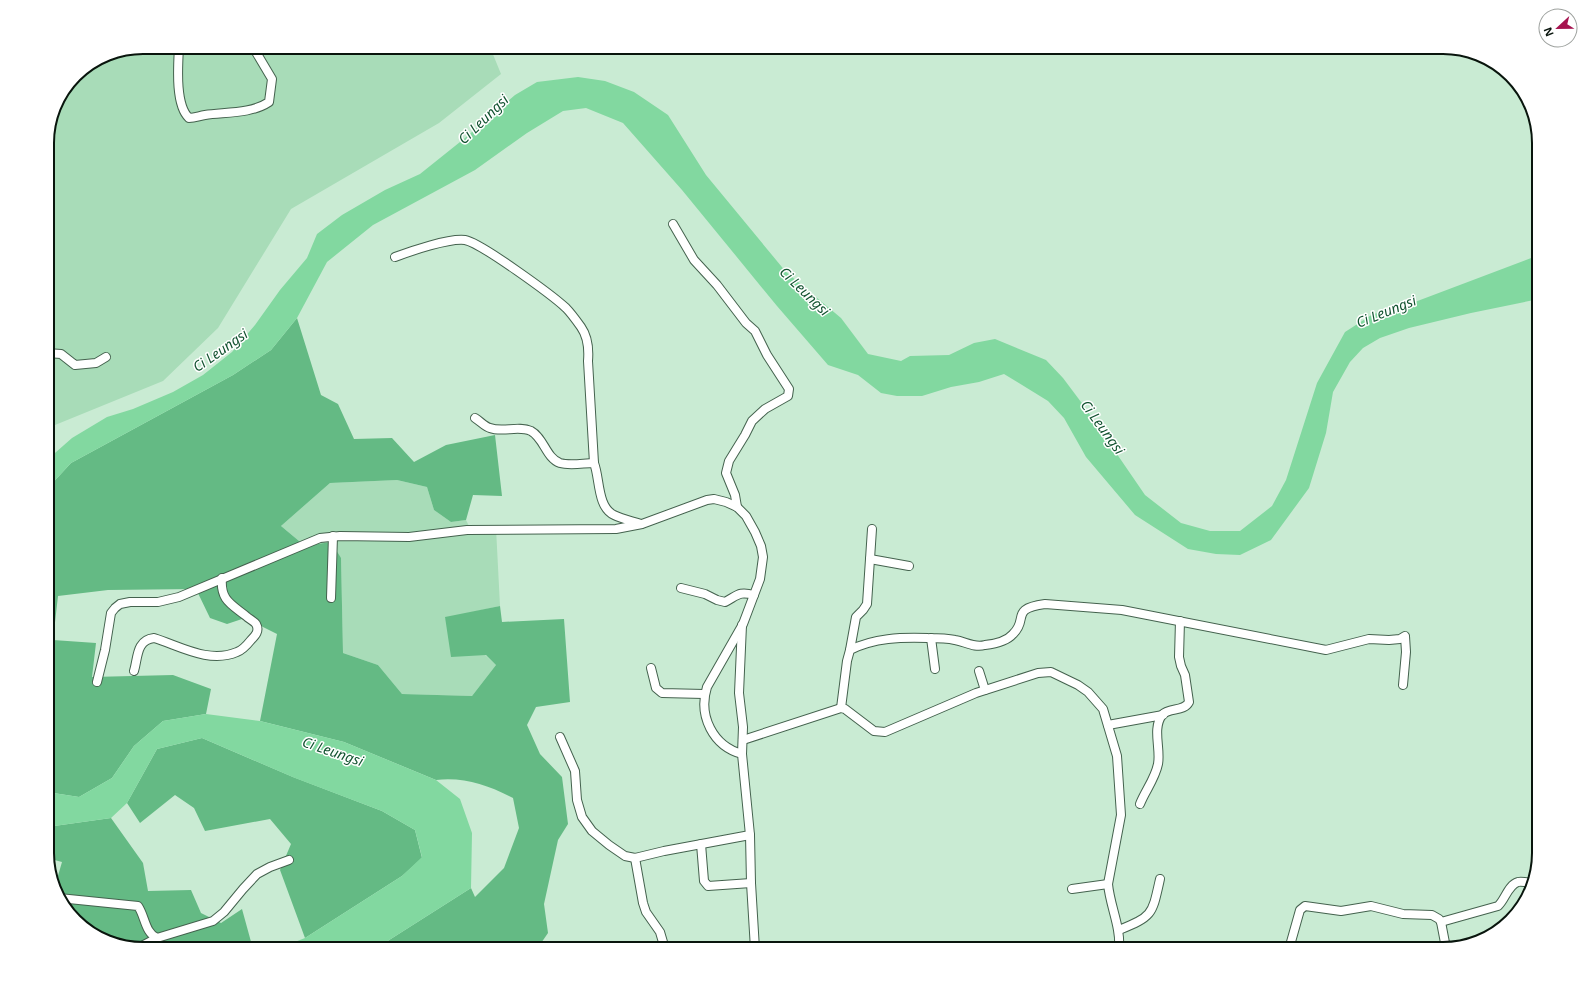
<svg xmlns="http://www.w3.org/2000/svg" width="1586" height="996" viewBox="0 0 1586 996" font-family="'Noto Sans',sans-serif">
  <rect width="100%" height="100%" fill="#c9ebd3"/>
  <!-- green -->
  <g fill="#a8dcb8">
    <polygon points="143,47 490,47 501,74 439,123 291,209 218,328 163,381 55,425 47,421 47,137 54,106 75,75 106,54"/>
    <polygon points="397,480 427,487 434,510 451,522 466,520 469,526 496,528 500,606 445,618 496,665 472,696 402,694 378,665 343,653 341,558 305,546 281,526 330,483"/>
  </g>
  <!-- forest -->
  <g fill="#64ba84">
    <path d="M297 318 321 395 338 404 354 439 392 438 414 462 446 445 495 435 502 496 473 495 466 520 451 522 434 510 427 487 397 480 330 483 281 526 305 546 331 542 341 558 343 653 378 665 402 694 472 696 496 665 486 655 451 657 445 617 500 606 502 622 564 619 570 702 536 707 527 725 540 754 562 777 568 824 558 840 544 904 548 933 537 949H375L471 888 475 897 504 868 519 828 513 798C487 785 465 777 436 780L344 742 260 721 277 634 245 618 227 624 210 618 196 589 108 590 58 596 53 640 96 643 92 677 173 675 211 689 206 714 163 721 134 746 112 778 79 797 47 792V489L71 463 233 375 271 350Z"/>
    <polygon points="202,738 293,777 382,811 415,830 422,858 402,876 305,938 280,870 291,844 270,819 205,831 194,808 175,795 140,823 127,803 157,749"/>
    <polygon points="111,818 143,863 148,891 191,890 201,913 221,923 242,909 253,949 143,949 95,936 60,901 55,886 62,862 47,858 47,827"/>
  </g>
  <!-- water -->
  <g fill="#82d8a0">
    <polygon points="578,77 605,81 634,92 668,115 706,175 786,272 841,318 868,354 901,361 910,356 949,355 974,343 995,339 1046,360 1063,378 1084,406 1145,495 1181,523 1210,531 1240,531 1272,506 1286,480 1317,383 1345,332 1373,314 1391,311 1539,255 1539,298 1534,300 1471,313 1409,328 1380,338 1363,348 1350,362 1333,392 1326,433 1309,488 1271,540 1240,555 1216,554 1188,549 1135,515 1086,457 1064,418 1048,401 1004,374 979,382 951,387 922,396 897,396 881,393 858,375 828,365 777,306 682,190 623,123 586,108 563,111 527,133 475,170 373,225 327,262 297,318 271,350 233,375 71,463 47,489 47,460 72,438 107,417 133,409 173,392 203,375 232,352 255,325 280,290 307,258 317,234 342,215 385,190 420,174 465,138 515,95 537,82"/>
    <polygon points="206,714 260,721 344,742 436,780 460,799 472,833 471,888 375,949 277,949 305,938 402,876 422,857 415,830 382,811 295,778 202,738 157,749 127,803 111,818 47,827 47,792 79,797 112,778 134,746 163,721"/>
  </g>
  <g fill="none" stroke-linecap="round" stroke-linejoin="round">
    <defs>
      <g id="street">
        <path d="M179 47C178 66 175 105 189 118 195 118 199 116 205 115 225 112 251 114 269 102L272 79 253 47"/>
        <polyline points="673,224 694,260 717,285 746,323 755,331 767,355 789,389 788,396 765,409 752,421 745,435 729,461 726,473 735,495 737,507"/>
        <path d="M395 257C411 251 449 238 465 240 481 243 552 295 566 308 571 313 576 320 581 327 588 337 589 349 588 361L594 463"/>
        <polyline points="47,353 61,354 75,365 96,363 106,357"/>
        <path d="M475 418C480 421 485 427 490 428 503 433 518 425 531 431 544 438 546 458 560 463 570 466 584 463 594 463 600 478 597 507 614 515 622 519 632 521 641 524"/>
        <polyline points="870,559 909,566"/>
        <path d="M681 588 705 594 717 600 725 602C738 595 739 591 754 595"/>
        <polyline points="331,598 333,536"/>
        <polyline points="931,638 935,669"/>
        <polyline points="850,650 856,617 863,610 867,604 872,529"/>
        <polyline points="651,668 656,688 662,693 704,694"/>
        <path d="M134 671C138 658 136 640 154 638 180 646 209 664 237 652 243 650 247 645 251 640 255 636 260 631 256 624 254 621 249 619 246 616 231 604 220 600 222 578"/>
        <polyline points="979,671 985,690"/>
        <path d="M97 682 105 650 111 613 115 608 120 604 130 602H158L179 597 320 538 340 536 409 537 467 530 616 529 642 524 707 500 714 499 726 502 737 507 746 516 755 532 761 546 763 557 760 579 743 624 707 687C698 716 713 746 742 754L750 835 751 883 755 949"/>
        <path d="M841 708 847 661 850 650C874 638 901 637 928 638 937 638 946 638 955 640 966 642 974 648 985 645 994 644 1007 641 1013 634 1029 619 1009 609 1045 604L1122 610 1326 650 1369 639 1389 640 1400 639 1405 636 1406 652 1403 685"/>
        <polyline points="1108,725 1163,715"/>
        <polyline points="560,737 575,771 577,800 582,817 592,831 609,845 625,856 635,858 664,851 750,835"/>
        <path d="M743 740 841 708 845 709 874 731 885 732 976 693 1038 673 1051 672 1078 685 1088 692 1103 709 1117 756 1121 815 1108 884C1110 906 1121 927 1119 949"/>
        <polyline points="742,754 743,727 739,693 742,625"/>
        <path d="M1140 804C1145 791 1155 779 1158 764 1161 749 1152 729 1162 715 1169 707 1184 712 1189 702L1185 675 1181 666 1179 657 1180 621"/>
        <polyline points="701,844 704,881 708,886 751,883"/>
        <polyline points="635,858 643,903 646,912 660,932 665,949"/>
        <polyline points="1072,889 1108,884"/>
        <path d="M59 898 138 906C145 916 145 933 157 938"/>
        <path d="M1441 922 1498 906C1505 900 1508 885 1518 882 1522 881 1527 883 1531 882"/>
        <path d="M1119 930C1153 916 1152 915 1160 879"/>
        <polyline points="138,948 157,938 213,921 224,912 243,889 257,874 270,867 289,860"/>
        <polyline points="1289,949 1300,910 1305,906 1341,911 1371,906 1403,914 1432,915 1439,919 1441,922 1446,948"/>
      </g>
    </defs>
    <!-- street casing -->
    <use href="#street" stroke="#44624e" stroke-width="10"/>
    <!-- street -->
    <use href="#street" stroke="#fff" stroke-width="8"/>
  </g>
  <g text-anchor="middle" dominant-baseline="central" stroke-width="3" stroke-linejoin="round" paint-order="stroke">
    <!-- water labels -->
    <g font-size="14" font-style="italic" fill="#125330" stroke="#fff">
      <text transform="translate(483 119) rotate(-44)">Ci Leungsi</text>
      <text transform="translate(805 291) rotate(44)">Ci Leungsi</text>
      <text transform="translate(1386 311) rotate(-22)">Ci Leungsi</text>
      <text transform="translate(220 350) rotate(-35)">Ci Leungsi</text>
      <text transform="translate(1103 427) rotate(54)">Ci Leungsi</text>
      <text transform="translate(333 751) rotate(19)">Ci Leungsi</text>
    </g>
  </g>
  <!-- crop -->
  <path d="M0 0H1586V996H0ZM143 54H1443A89 89 0 0 1 1532 143V853A89 89 0 0 1 1443 942H143A89 89 0 0 1 54 853V143A89 89 0 0 1 143 54Z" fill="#fff" fill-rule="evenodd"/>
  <path fill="none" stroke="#09150d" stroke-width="2" d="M143 54H1443A89 89 0 0 1 1532 143V853A89 89 0 0 1 1443 942H143A89 89 0 0 1 54 853V143A89 89 0 0 1 143 54Z"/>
  <!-- north arrow -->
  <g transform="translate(1558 28) rotate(248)"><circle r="19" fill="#ffffff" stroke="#9da19e"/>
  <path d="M0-3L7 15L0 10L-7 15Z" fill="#a6134f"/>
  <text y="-6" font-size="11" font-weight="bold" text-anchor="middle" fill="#09150d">N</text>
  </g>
</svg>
